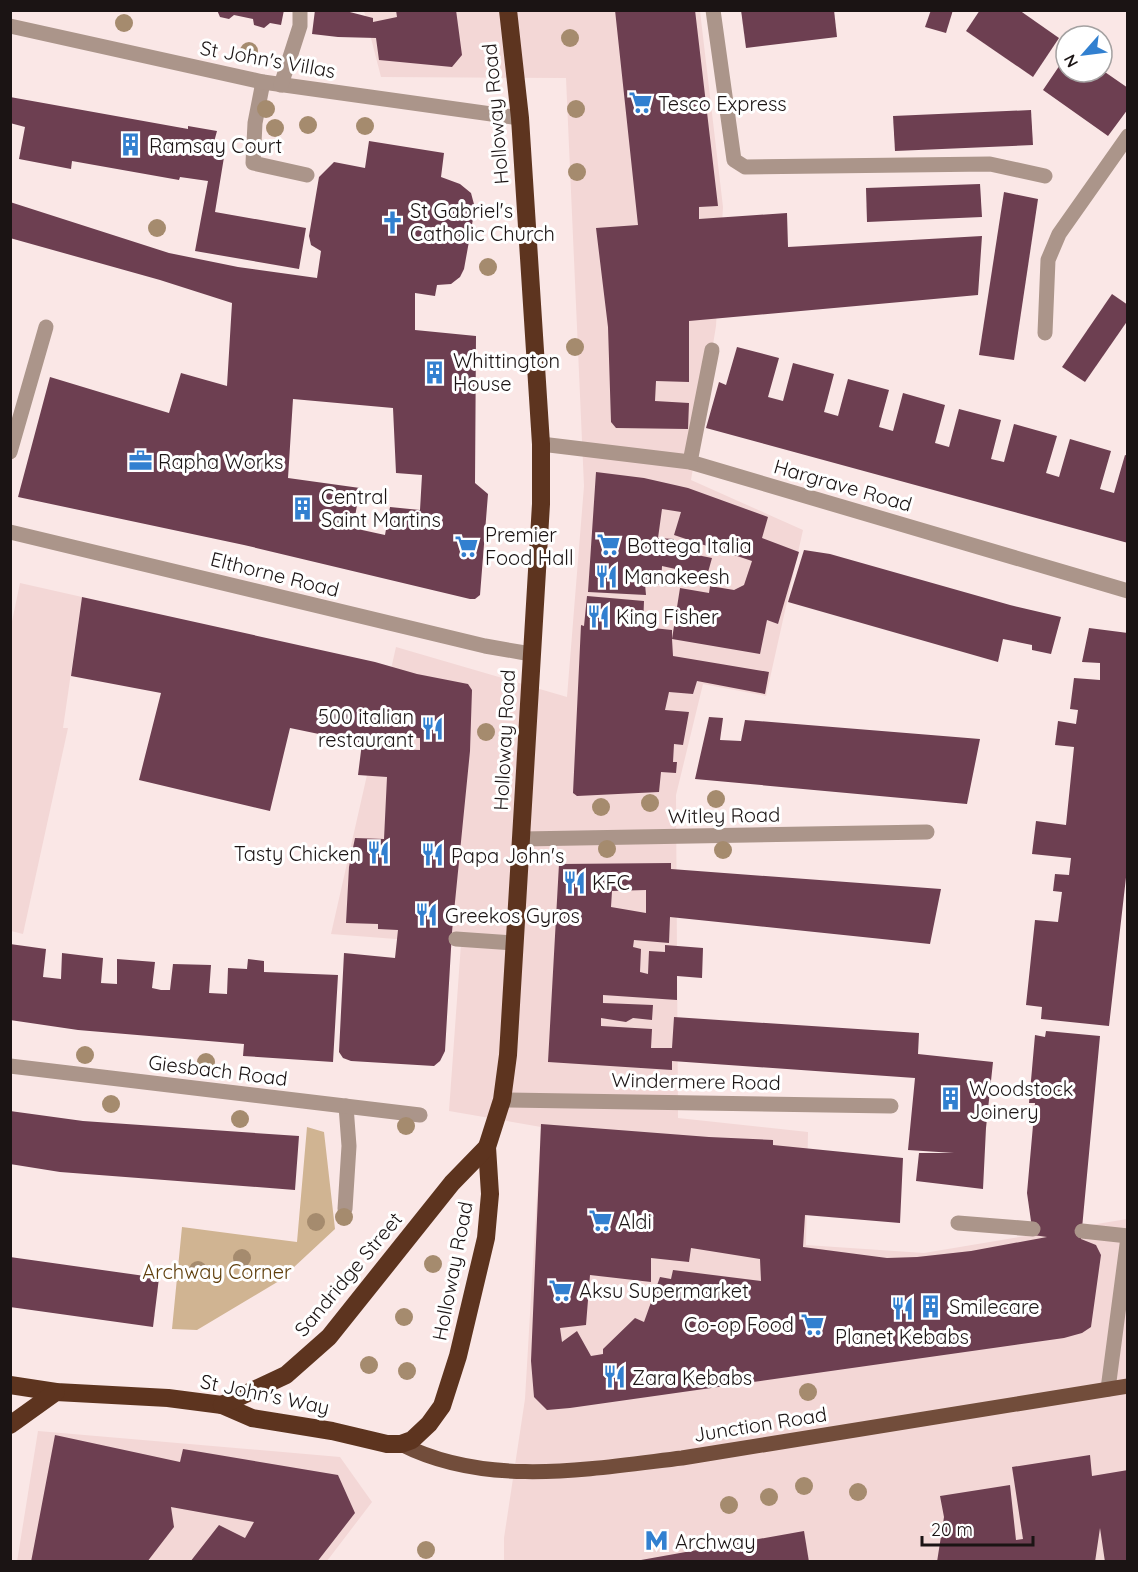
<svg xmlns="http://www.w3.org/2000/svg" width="1138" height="1572" viewBox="0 0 1138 1572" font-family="Quicksand,sans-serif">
  <rect width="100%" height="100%" fill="#fae7e6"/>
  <!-- built -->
  <g fill="#f3d7d6">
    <polygon points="364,11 700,11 723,207 716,326 691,480 803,530 766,696 703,684 676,795 678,1118 808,1132 806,1245 924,1253 1127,1219 1127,1561 504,1561 504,1538 525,1399 541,1127 449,1111 461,944 331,934 396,647 567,697 584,486 566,78 381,77"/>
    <polygon points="20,583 82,597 63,728 68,728 23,934 11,931 10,631"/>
    <polygon points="38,1431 340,1457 372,1502 327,1561 17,1562"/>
  </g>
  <!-- green -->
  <polygon fill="#d0b492" points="307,1127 324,1132 335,1229 279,1281 197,1330 172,1329 182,1227 297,1242"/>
  <!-- building -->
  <g fill="#6d3f51" fill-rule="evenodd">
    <polygon points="217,10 284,10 281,25 270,23 264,28 254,25 253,19 234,15 229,19 220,17"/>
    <polygon points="315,10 342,10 373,18 373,22 397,17 396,10 456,10 462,55 452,67 379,60 376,38 338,37 312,34"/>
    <polygon points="615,10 695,10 718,206 699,207 699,219 787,213 788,247 982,236 978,295 689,321 689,382 656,381 655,401 689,403 688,429 616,428 611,422 608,327 596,228 638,225"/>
    <polygon points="741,10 834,10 837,37 746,48"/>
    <polygon points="931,10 953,10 946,33 925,27"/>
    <polygon points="980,10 1019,10 1059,38 1033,77 966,31"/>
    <polygon points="1066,56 1066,72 1102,72 1102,70 1128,88 1128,109 1108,136 1043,90"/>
    <polygon points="10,97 188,129 188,126 217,131 214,142 226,145 215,212 306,228 299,269 195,251 208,181 180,177 179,180 72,161 71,169 19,159 25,127 10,123"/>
    <polygon points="1031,110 1033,145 895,151 893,116"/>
    <path d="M369 141 444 153 441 177 460 184 471 193 475 208 464 269 460 277 451 284 437 285 435 296 415 293V330L476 336 475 483 488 494 480 595 475 599H470L244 545 18 497 50 377 169 413 181 373 227 386 232 303 160 280 10 238V202L169 253 238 267 317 278 321 251 311 245 309 236 319 177 334 162 365 168ZM293 399 393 408 396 473 422 475 420 510 390 507 385 535 353 528 360 488 288 478Z"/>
    <polygon points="980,184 982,217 867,222 866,188"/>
    <polygon points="1004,192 1038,199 1014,360 979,355"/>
    <polygon points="1112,294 1128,305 1128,320 1085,382 1062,367"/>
    <polygon points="737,347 779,358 768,397 783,401 793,363 834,374 824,412 838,416 848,379 889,390 879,427 893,431 903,393 945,405 935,443 949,447 959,409 1001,420 991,459 1004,462 1014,424 1057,436 1046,473 1059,477 1070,439 1111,451 1100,489 1114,493 1125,455 1128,456 1128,543 706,428 719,382 726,385"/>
    <polygon points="596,472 644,478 688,488 768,517 762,538 799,552 778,624 767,620 760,654 672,639 673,656 769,672 765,694 697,681 693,694 669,692 665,710 689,712 683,745 674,744 673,762 677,762 676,773 661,772 659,792 577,796 573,793 581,625 584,626 587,596 644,601 643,627 672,630 672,639 680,588 709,593 710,586 734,590 744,585 752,561 674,535 681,512 662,509 658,538 674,539 672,550 712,558 707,576 662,566 661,585 645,584 646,595 588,592"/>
    <polygon points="804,550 830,554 1010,605 1061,617 1051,654 1032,650 1032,645 1003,639 998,662 788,602"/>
    <path d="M82 597 375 662 417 674 468 684 472 690 470 751 452 932 445 1051 440 1061 434 1066 351 1061 343 1058 339 1052 344 953 395 958 398 930 378 929V924L346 923 349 867 355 838 384 839 387 777 358 775 362 743 290 728 270 811 139 780 161 693 71 676ZM394 737 420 738V750L393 749Z"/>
    <polygon points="1089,628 1128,633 1128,860 1109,1026 1041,1019 1042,1007 1026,1005 1035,920 1058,922 1062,892 1053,891 1055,874 1069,875 1071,858 1032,854 1036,821 1066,825 1074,747 1055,745 1058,721 1076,724 1078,710 1070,709 1074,678 1100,680 1100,663 1082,662"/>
    <polygon points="709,717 723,718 720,740 741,741 745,720 980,739 967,804 695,779"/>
    <path d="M671 863V869L941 889 930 944 670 917 669 943 634 940 633 947 641 949 640 972 648 974 649 951 665 952V945L703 948 702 978 677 976V1000L603 995V1003L653 1005 652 1020 633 1018 626 1022 601 1018V1026L652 1029 651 1048H672L674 1017 919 1033 918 1054 993 1062 986 1128 983 1189 916 1181 919 1153H954L908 1150 915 1078 672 1061V1070L548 1062 559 864ZM646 890V913L611 907 612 891Z"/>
    <polygon points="10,944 46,949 43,977 61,979 62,953 103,958 101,983 117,984 117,959 155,962 152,988 161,990 170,990 173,964 211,965 209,993 227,994 228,968 247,969 248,959 264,961 264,972 338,975 333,1062 243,1056 244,1044 78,1030 10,1020"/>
    <path d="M1046 1031 1100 1036 1081 1239 1096 1245 1101 1255 1091 1327 1082 1333 1064 1338 570 1408 547 1410 534 1397 531 1361 541 1124 709 1137 773 1140V1145L903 1158 900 1223 805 1215 803 1247 887 1258 917 1257 971 1251 1047 1237 1033 1235 1027 1193 1035 1103H1029L1035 1035 1045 1037ZM691 1248 760 1259 761 1281 673 1270 671 1279 660 1277 644 1322 635 1318 603 1349V1354L591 1356 577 1331 562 1342 560 1328 586 1325 590 1275 651 1282V1258L689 1262Z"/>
    <polygon points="10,1111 83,1121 299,1136 295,1190 60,1172 10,1164"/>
    <polygon points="10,1257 159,1278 153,1327 10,1307"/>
    <polygon points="55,1435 180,1462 183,1449 338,1475 355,1513 317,1562 190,1562 219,1525 245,1538 254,1522 171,1507 174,1527 147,1562 31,1562"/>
    <polygon points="1090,1455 1092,1476 1128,1470 1128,1562 1105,1562 1100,1528 1095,1562 937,1562 944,1517 940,1496 1010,1485 1016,1540 1023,1539 1012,1467"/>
    <polygon points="804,1531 809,1562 641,1562 641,1560"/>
  </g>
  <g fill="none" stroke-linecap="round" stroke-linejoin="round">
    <!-- lane -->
    <g stroke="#ab958a" stroke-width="15">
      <polyline points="713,10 734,160 745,167 990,164 1045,176"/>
      <polyline points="263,82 255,123 253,163 307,175"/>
      <polyline points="1045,333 1048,260 1059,234 1128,136"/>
      <polyline points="10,452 46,327"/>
      <polyline points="456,939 513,943"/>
      <polyline points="345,1209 349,1146 346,1106"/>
      <polyline points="958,1223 1033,1229"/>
      <polyline points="1082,1231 1128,1236"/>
    </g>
    <!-- street -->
    <g stroke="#ab958a" stroke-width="15">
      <polyline points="10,26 263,82 520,118"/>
      <polyline points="281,85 300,26 300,10"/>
      <polyline points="541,444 690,462 1128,591"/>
      <polyline points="690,462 712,350"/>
      <polyline points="10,532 485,646 531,654"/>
      <polyline points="522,839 927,832"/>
      <polyline points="10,1066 420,1115"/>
      <polyline points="502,1100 891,1106"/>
      <polyline points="1108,1389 1128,1237"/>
    </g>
    <!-- primary -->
    <path stroke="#724d3b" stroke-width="15" d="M401 1444C487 1488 590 1469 682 1458L1128 1386"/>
    <!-- highway -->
    <g stroke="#5d341f" stroke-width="18">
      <polyline points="10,1385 56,1392 168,1398 222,1405 252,1418 332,1431 387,1444 401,1444 412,1440 429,1424 442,1406 458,1356 486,1238 490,1194 487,1147 502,1100 508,1055 541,504 541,444 520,118 508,10"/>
      <polyline points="222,1405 286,1375 329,1337 452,1183 487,1147"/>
      <polyline points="10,1425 56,1392"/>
    </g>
  </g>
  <!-- trees -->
  <g fill="#a58b6e">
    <circle cx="124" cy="23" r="9"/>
    <circle cx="570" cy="38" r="9"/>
    <circle cx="249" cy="51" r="9"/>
    <circle cx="266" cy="109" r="9"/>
    <circle cx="576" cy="109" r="9"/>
    <circle cx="308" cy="125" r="9"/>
    <circle cx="365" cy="126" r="9"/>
    <circle cx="275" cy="128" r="9"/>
    <circle cx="577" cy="172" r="9"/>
    <circle cx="157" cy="228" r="9"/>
    <circle cx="488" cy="267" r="9"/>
    <circle cx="575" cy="347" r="9"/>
    <circle cx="486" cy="732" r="9"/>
    <circle cx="716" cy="799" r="9"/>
    <circle cx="650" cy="803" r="9"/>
    <circle cx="601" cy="807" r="9"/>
    <circle cx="607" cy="849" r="9"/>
    <circle cx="723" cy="850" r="9"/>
    <circle cx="85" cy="1055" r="9"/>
    <circle cx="206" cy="1062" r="9"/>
    <circle cx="111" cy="1104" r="9"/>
    <circle cx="240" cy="1119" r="9"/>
    <circle cx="406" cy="1126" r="9"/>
    <circle cx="344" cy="1217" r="9"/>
    <circle cx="316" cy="1222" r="9"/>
    <circle cx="242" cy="1258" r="9"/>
    <circle cx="433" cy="1264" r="9"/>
    <circle cx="198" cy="1270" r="9"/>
    <circle cx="404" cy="1317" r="9"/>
    <circle cx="369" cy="1365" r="9"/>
    <circle cx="407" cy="1371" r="9"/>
    <circle cx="808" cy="1392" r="9"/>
    <circle cx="804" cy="1486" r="9"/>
    <circle cx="858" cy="1492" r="9"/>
    <circle cx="769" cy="1497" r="9"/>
    <circle cx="729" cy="1505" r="9"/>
    <circle cx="426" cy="1550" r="9"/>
  </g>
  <!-- icons -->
  <defs>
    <symbol id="supermarket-bare" viewBox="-9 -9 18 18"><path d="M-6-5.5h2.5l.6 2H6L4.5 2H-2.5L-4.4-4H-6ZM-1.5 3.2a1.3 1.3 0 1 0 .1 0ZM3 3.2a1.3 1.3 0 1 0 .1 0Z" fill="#3280d0" stroke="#fff" stroke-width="2.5" paint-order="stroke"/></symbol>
    <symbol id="building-bare" viewBox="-9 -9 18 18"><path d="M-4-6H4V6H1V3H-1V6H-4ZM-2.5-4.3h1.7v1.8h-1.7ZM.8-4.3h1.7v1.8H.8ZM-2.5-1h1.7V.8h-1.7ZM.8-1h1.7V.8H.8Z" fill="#3280d0" stroke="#fff" stroke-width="2.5" paint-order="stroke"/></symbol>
    <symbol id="church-bare" viewBox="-9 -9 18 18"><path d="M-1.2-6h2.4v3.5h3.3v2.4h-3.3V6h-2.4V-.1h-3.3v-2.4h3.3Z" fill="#3280d0" stroke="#fff" stroke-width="2.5" paint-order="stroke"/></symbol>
    <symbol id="office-bare" viewBox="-9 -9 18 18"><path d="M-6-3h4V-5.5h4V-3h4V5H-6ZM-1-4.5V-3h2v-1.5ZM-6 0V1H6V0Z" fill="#3280d0" stroke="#fff" stroke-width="2.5" paint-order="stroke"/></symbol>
    <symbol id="restaurant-bare" viewBox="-9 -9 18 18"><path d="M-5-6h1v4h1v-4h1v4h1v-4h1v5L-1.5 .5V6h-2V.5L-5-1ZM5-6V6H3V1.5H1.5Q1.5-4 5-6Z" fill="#3280d0" stroke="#fff" stroke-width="2.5" paint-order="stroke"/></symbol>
    <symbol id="metro-bare" viewBox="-9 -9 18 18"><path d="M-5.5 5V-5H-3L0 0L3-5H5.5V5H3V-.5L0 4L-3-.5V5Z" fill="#3280d0" stroke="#fff" stroke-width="2.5" paint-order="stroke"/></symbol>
  </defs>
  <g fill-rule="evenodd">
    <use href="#supermarket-bare" x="624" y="86" width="33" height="33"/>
    <use href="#building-bare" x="114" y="128" width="33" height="33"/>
    <use href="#church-bare" x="376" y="206" width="33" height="33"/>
    <use href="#building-bare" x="418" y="356" width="33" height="33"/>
    <use href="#office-bare" x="124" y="444" width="33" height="33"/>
    <use href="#building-bare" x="286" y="492" width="33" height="33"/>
    <use href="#supermarket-bare" x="592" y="528" width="33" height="33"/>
    <use href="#supermarket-bare" x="450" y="530" width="33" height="33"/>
    <use href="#restaurant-bare" x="590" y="560" width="33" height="33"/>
    <use href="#restaurant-bare" x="582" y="600" width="33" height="33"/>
    <use href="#restaurant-bare" x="416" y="712" width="33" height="33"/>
    <use href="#restaurant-bare" x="362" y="836" width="33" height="33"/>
    <use href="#restaurant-bare" x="416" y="838" width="33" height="33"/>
    <use href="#restaurant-bare" x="558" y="866" width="33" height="33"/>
    <use href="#restaurant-bare" x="410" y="898" width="33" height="33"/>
    <use href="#building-bare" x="934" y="1082" width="33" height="33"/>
    <use href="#supermarket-bare" x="584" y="1204" width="33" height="33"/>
    <use href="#supermarket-bare" x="544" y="1274" width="33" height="33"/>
    <use href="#building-bare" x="914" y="1290" width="33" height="33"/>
    <use href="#restaurant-bare" x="886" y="1292" width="33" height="33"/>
    <use href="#supermarket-bare" x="796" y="1308" width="33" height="33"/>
    <use href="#restaurant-bare" x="598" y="1360" width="33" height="33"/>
    <use href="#metro-bare" x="640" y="1524" width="33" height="33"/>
  </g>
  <g text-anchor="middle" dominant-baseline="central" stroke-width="6" stroke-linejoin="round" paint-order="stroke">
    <!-- street labels -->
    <g font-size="20" fill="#1b1414" stroke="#fff">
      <text transform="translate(268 59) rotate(10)">St John's Villas</text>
      <text transform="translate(495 114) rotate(-95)">Holloway Road</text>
      <text transform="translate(843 485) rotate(16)">Hargrave Road</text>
      <text transform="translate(275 574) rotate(14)">Elthorne Road</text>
      <text transform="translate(504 740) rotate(-87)">Holloway Road</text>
      <text transform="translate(724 815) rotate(-1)">Witley Road</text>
      <text transform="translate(218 1070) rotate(7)">Giesbach Road</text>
      <text transform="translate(696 1081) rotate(1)">Windermere Road</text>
      <text transform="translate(452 1271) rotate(-79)">Holloway Road</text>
      <text transform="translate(348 1274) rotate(-50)">Sandridge Street</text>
      <text transform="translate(265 1394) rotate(12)">St John's Way</text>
      <text transform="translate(760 1424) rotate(-9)">Junction Road</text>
    </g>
    <!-- poi labels -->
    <g font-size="20" fill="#1b1414" stroke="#fff" text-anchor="start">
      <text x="658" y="103">Tesco Express</text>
      <text x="149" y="145">Ramsay Court</text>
      <text x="410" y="210">St Gabriel's<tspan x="410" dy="23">Catholic Church</tspan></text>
      <text x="453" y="360">Whittington<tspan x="453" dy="23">House</tspan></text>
      <text x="158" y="461">Rapha Works</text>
      <text x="321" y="496">Central<tspan x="321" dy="23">Saint Martins</tspan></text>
      <text x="485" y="534">Premier<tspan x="485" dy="23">Food Hall</tspan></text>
      <text x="627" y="545">Bottega Italia</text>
      <text x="624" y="576">Manakeesh</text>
      <text x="616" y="616">King Fisher</text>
      <text x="414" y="716" text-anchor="end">500 italian<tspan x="414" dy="23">restaurant</tspan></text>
      <text x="361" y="853" text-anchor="end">Tasty Chicken</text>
      <text x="451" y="855">Papa John's</text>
      <text x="592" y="882">KFC</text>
      <text x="445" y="915">Greekos Gyros</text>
      <text x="969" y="1088">Woodstock<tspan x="969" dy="23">Joinery</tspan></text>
      <text x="618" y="1221">Aldi</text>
      <text x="579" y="1290">Aksu Supermarket</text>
      <text x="949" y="1306">Smilecare</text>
      <text x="794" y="1324" text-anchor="end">Co-op Food</text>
      <text x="902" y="1336" text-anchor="middle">Planet Kebabs</text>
      <text x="632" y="1377">Zara Kebabs</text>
      <text x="675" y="1541">Archway</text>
    </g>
    <!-- park labels -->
    <g font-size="20" fill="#603f0c" stroke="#fff">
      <text x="217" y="1271">Archway Corner</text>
    </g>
  </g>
  <!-- border -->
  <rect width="1138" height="1572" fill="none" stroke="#1b1414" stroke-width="24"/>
  <!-- north arrow -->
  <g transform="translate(1084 54) rotate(242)"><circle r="28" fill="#ffffff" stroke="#a4a1a1" stroke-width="1.5"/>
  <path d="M0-4.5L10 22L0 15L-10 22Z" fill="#3280d0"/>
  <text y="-9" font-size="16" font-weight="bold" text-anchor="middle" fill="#1b1414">N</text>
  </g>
  <!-- scale -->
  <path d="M922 1536v9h111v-9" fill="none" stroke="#1b1414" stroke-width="3"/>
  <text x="931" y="1536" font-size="18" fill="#1b1414" stroke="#ffffff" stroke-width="4.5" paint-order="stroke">20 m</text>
</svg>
